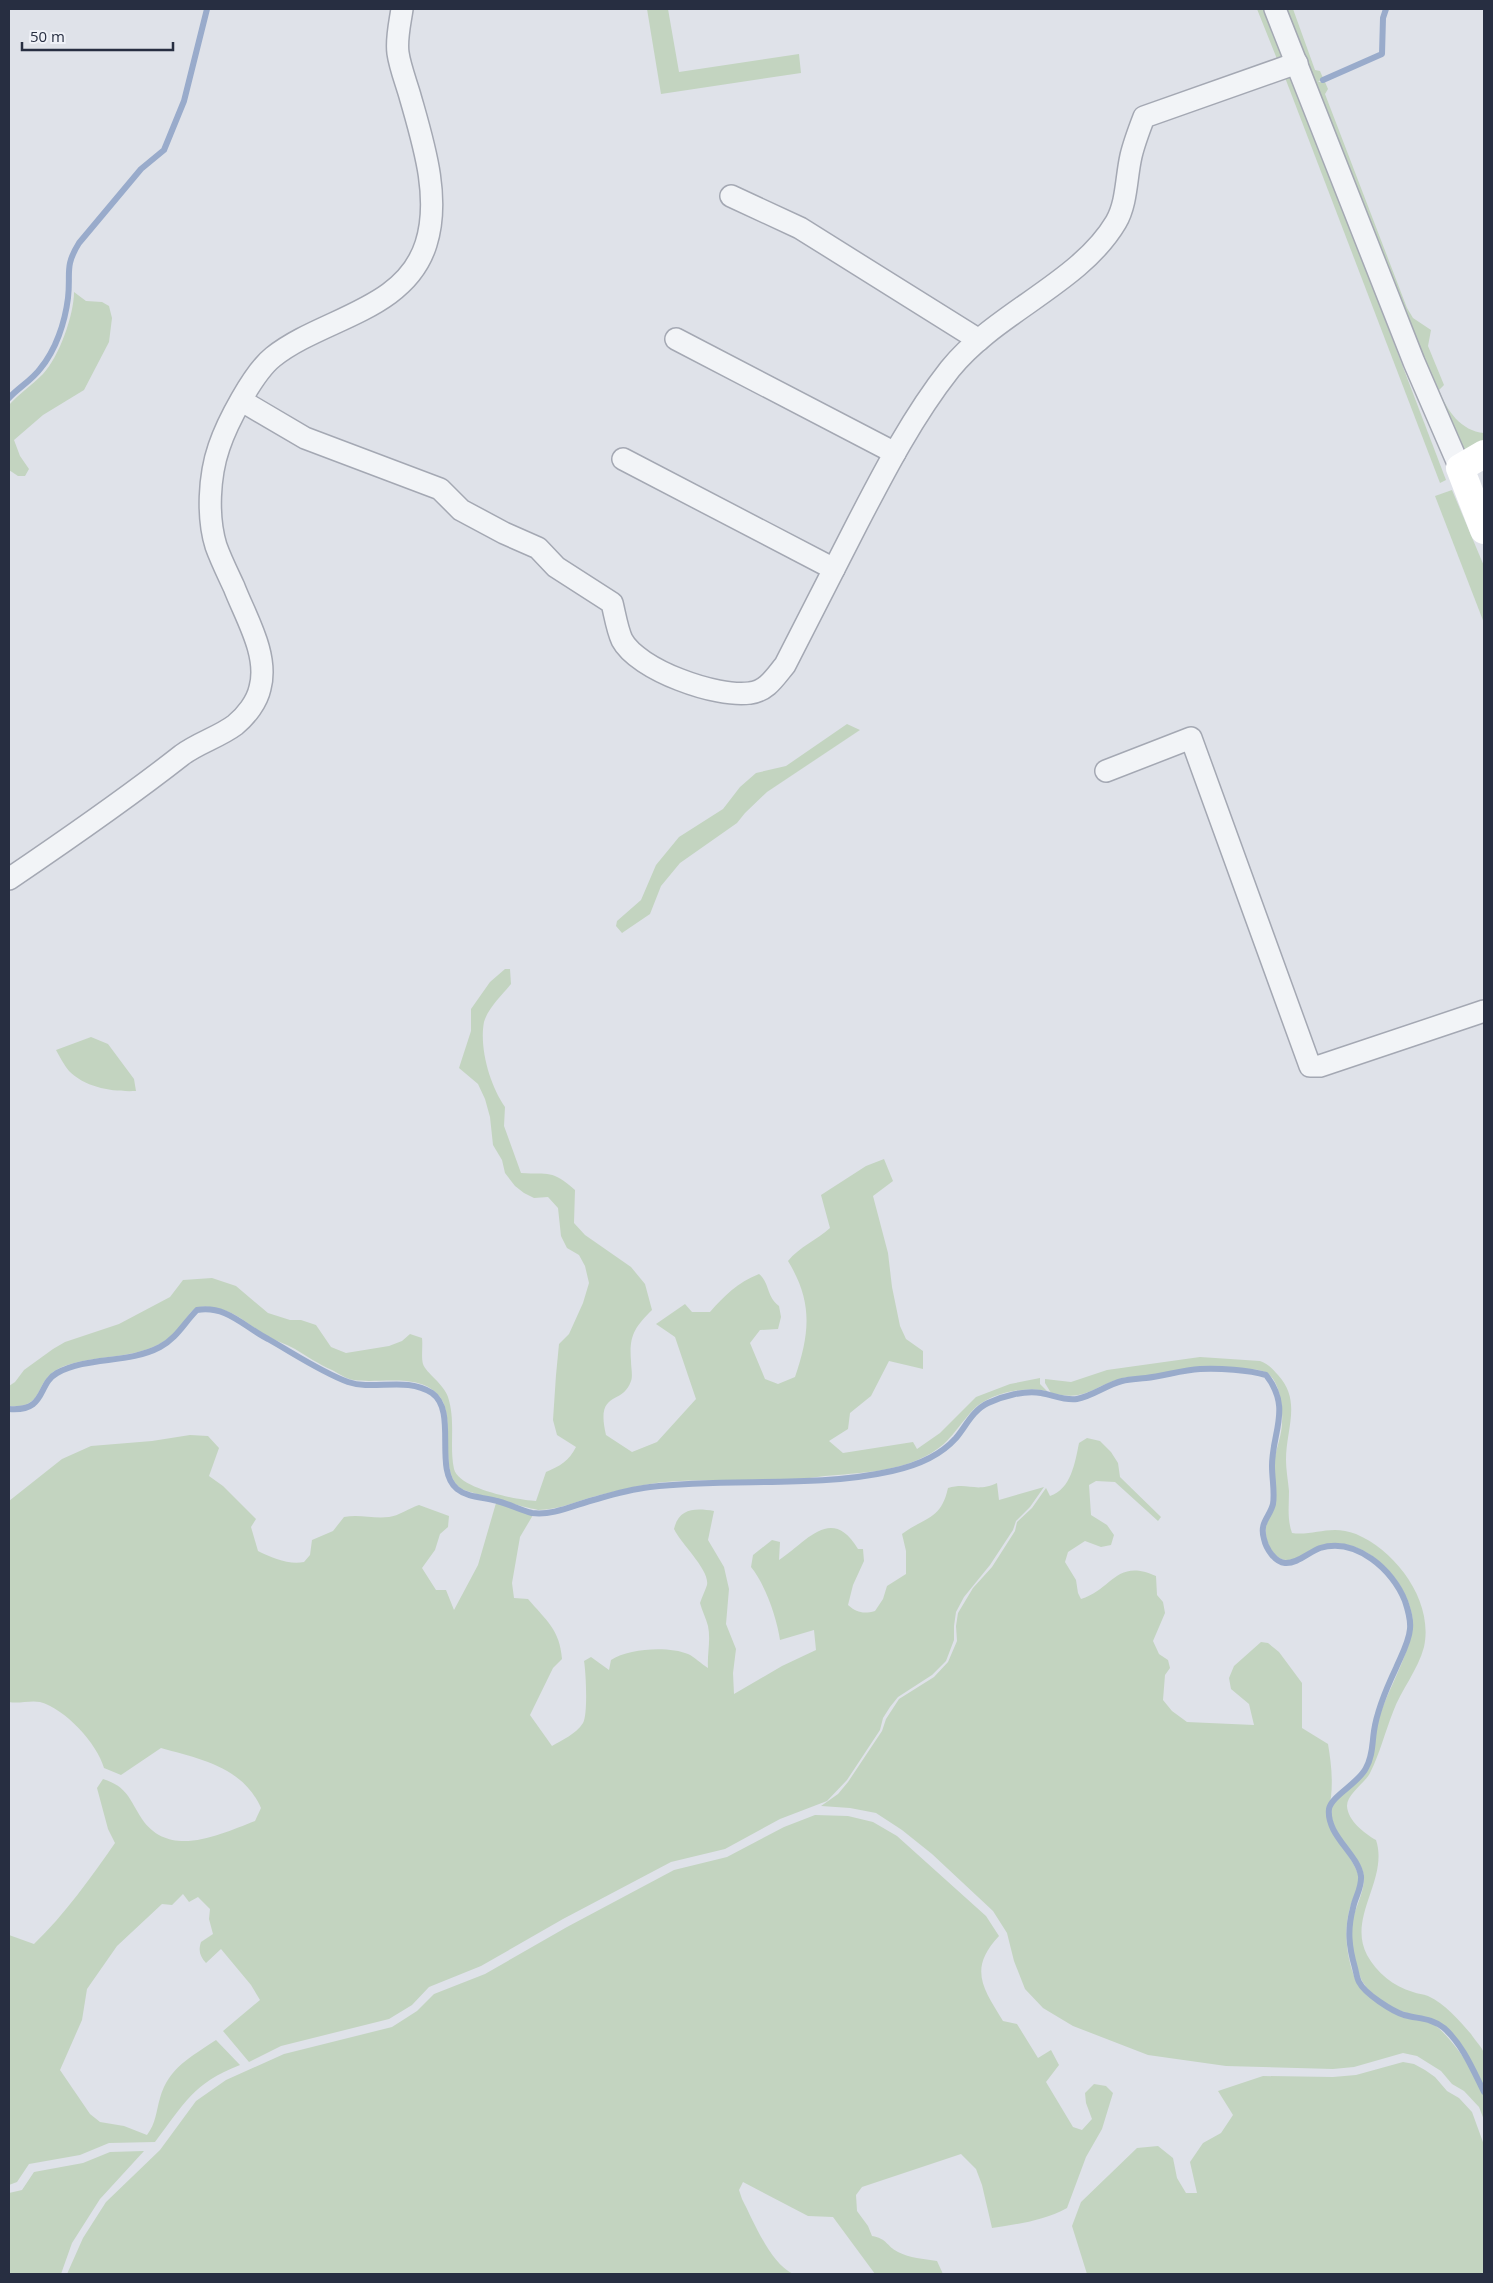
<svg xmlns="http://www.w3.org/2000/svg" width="1493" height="2283" viewBox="0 0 1493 2283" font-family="'Open Sans',sans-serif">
  <rect width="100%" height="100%" fill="#dfe2e9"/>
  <!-- green -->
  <g fill="#c3d4c0">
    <polygon points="647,9 668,9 679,72 799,54 801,73 661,94"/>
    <polygon points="1257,9 1263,9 1285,62 1279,64"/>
    <path d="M1280 9H1293L1315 70 1320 71 1323 78 1318 82H1325L1328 89 1325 94 1407 308 1413 318 1431 330 1428 346 1444 385 1439 390C1447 411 1461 431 1484 433V449L1460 451Z"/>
    <polygon points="1291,73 1446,480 1440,483 1284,75"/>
    <path d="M74 292 86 301 102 302 109 306 112 318 109 342 84 390 43 415 14 440 20 456 29 469 25 476H18L9 470V405C19 394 32 385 43 374 59 357 74 315 74 292Z"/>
    <polygon points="1452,490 1484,566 1484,623 1435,496"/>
    <polygon points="847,724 860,730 767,792 745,813 737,823 680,863 661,886 650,914 622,933 616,926 617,921 641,900 656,865 679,837 723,809 740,787 756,773 786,766"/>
    <path d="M505 969H510L511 984C502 995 488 1008 484 1022 479 1048 490 1086 505 1107L504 1126 521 1173C550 1175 551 1169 575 1190L574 1223 585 1235 631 1267 645 1284 652 1310C634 1328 629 1336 631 1361 631 1367 633 1376 631 1381 623 1406 595 1389 606 1435L632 1452 657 1442 696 1399 675 1337 656 1324 685 1304 692 1312H710C725 1295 737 1283 759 1274 770 1283 766 1296 779 1306L781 1317 778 1329 760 1330 750 1343 765 1379 778 1384 795 1377C810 1333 813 1302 788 1261 799 1247 817 1240 830 1228L821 1195 866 1166 884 1159 893 1181 873 1196 888 1253 892 1287 900 1326 906 1339 923 1351V1369L889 1361 871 1396 850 1413 848 1429 829 1441 843 1453 913 1442 917 1449 940 1433 976 1397 1010 1384 1040 1378V1384L1047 1391C1025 1386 989 1393 973 1410 956 1428 950 1444 926 1456 896 1472 859 1473 825 1476 803 1479 781 1481 759 1481 720 1481 682 1478 644 1485 628 1488 612 1492 596 1496 577 1501 558 1510 538 1510 531 1509 467 1492 462 1489 437 1474 457 1419 440 1397 421 1372 380 1384 354 1380 346 1379 338 1373 332 1370 318 1364 307 1356 295 1349 286 1344 276 1341 267 1336 245 1323 236 1310 209 1307 190 1304 188 1319 178 1330 171 1337 162 1343 153 1347 124 1360 78 1355 53 1372 35 1385 43 1409 9 1406V1386L15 1382 24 1370 53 1349 65 1342 119 1324 170 1297 183 1280 212 1278 236 1286 268 1313 290 1320H301L316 1325 331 1347 346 1353 389 1346 402 1341 410 1334 422 1338C423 1346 421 1357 423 1364 426 1373 444 1384 448 1397 456 1422 449 1445 454 1469 459 1489 518 1500 536 1501L546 1472C560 1466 569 1461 576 1447L557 1435 553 1420 556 1375 559 1344 569 1334 583 1303 589 1283 585 1266 579 1255 567 1248 561 1236 558 1208 548 1197 534 1198 524 1193 515 1186 505 1173 502 1160 493 1145 490 1117 485 1099 478 1084 459 1068 471 1031V1009L490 982Z"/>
    <path d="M91 1037 108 1044 134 1079 136 1091C113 1092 86 1088 69 1071 64 1065 60 1057 56 1050Z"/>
    <path d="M1200 1357 1260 1361C1268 1364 1272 1368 1278 1375 1302 1401 1286 1429 1286 1460 1286 1470 1288 1480 1289 1491 1289 1506 1287 1519 1292 1533 1314 1536 1331 1524 1356 1534 1396 1551 1434 1601 1424 1647 1418 1670 1401 1690 1393 1712 1385 1732 1380 1753 1370 1773 1365 1783 1347 1794 1347 1806 1348 1821 1364 1833 1376 1840 1389 1879 1347 1917 1367 1955 1377 1973 1393 1986 1413 1992 1418 1994 1423 1994 1428 1996 1445 2004 1459 2020 1471 2034 1474 2039 1482 2047 1484 2053 1487 2062 1484 2077 1484 2087 1473 2066 1462 2039 1442 2025 1430 2016 1418 2017 1404 2012 1389 2007 1365 1992 1360 1976 1354 1960 1349 1943 1351 1925 1354 1908 1369 1886 1362 1869 1354 1851 1327 1829 1332 1807 1334 1798 1360 1783 1368 1770 1375 1757 1373 1744 1376 1730 1382 1696 1417 1647 1412 1615 1405 1576 1360 1532 1319 1546 1308 1550 1298 1561 1287 1560 1275 1560 1267 1545 1266 1535 1264 1520 1273 1516 1275 1503 1277 1489 1273 1476 1274 1462 1276 1449 1282 1435 1282 1422 1283 1408 1280 1381 1267 1373 1259 1368 1248 1370 1238 1369 1225 1368 1211 1366 1198 1367 1180 1369 1163 1374 1146 1376 1138 1377 1130 1376 1123 1378 1092 1386 1087 1402 1051 1393L1045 1383V1379L1071 1382 1107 1370Z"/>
    <path d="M190 1435 208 1436 219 1448 209 1476 223 1486 256 1519 251 1527 258 1551C272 1558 289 1565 304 1562L310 1555 312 1540 333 1531 344 1517C360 1514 373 1519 389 1517 398 1516 410 1508 419 1505L449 1516 448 1527 440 1534 435 1550 422 1568 436 1590H446L454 1610 478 1565 496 1503 533 1515 520 1537 512 1583 514 1598 528 1599C546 1620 560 1630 562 1659L553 1668 530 1715 552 1746C562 1740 576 1734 583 1723 588 1715 586 1672 584 1661L591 1657 609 1670 611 1660C629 1648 669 1646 688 1654 695 1657 701 1664 708 1668 707 1654 711 1640 708 1626 706 1618 702 1611 700 1603 702 1597 705 1591 707 1585 710 1570 681 1544 674 1529 679 1508 695 1508 714 1511L708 1540 724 1567 729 1589 726 1624 736 1649 733 1673 734 1694 782 1666 816 1650 814 1630 780 1640C777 1618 765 1584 751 1567L753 1555 772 1540 780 1542 779 1560C806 1543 831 1504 858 1549H863L864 1561 853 1585 848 1605C857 1613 864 1614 875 1611L883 1599 887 1586 906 1574V1551L902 1534C925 1517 941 1520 948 1488 969 1482 975 1493 997 1483L999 1500 1044 1487 1030 1507 1016 1521 1013 1530 990 1565 964 1597 956 1612 954 1626V1640L946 1661 932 1675 898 1697 890 1707 883 1718 880 1730 847 1780 827 1801 780 1819 725 1849 671 1862 563 1919 481 1966 429 1987 412 2005 389 2019 281 2046 249 2062 223 2031 260 2000 251 1985 221 1949 206 1963C200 1956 198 1951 201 1942L213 1934 209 1919 210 1909 198 1897 189 1902 183 1894 172 1905 162 1904 117 1946 87 1989 82 2020 60 2070 90 2114 100 2122 124 2126 147 2135C156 2123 156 2112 160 2098 169 2067 191 2057 216 2040L240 2065C193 2083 184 2104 155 2142L109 2143 80 2155 29 2164 17 2182 9 2185V1935L34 1944C65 1914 90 1879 115 1843L108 1829 97 1788 103 1779C128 1787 129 1799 142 1819 169 1859 219 1835 255 1821L261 1808C243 1767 200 1759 161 1748L121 1775 104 1768C97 1743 65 1709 40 1702 30 1700 19 1704 9 1702V1501L62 1459 91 1446 152 1441Z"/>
    <path d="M1087 1438 1100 1441 1111 1452 1118 1463 1120 1477 1161 1517 1158 1521 1115 1482 1096 1481 1089 1485 1091 1515 1107 1525 1114 1535 1111 1545 1101 1547 1085 1541 1068 1552 1065 1562 1076 1580 1078 1593 1081 1599C1113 1589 1116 1558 1156 1576L1157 1595 1163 1602 1165 1613 1153 1641 1159 1654 1168 1660 1170 1668 1165 1675 1163 1700 1172 1711 1187 1722 1254 1725 1249 1704 1231 1689 1229 1678 1234 1666 1261 1642 1268 1643 1279 1652 1302 1683V1728L1328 1744C1331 1762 1333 1779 1331 1797 1330 1805 1326 1810 1328 1819 1332 1838 1358 1863 1359 1879 1359 1888 1354 1896 1351 1904 1343 1929 1346 1957 1356 1981 1361 1994 1391 2013 1404 2017 1412 2019 1422 2019 1430 2022 1448 2031 1480 2078 1484 2098 1486 2104 1484 2113 1484 2120L1479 2107 1464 2091 1452 2084 1441 2071 1417 2056 1403 2053 1354 2067 1333 2069 1226 2066 1148 2055 1073 2026 1043 2008 1025 1989 1014 1961 1007 1933 993 1911 932 1854 902 1830 876 1813 850 1808 821 1806 838 1794 848 1782 882 1731 886 1719 899 1699 934 1677 948 1662 957 1641 956 1626 958 1613 973 1588 992 1567 1015 1531 1017 1522 1032 1508 1046 1488 1050 1496C1071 1489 1075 1463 1079 1443Z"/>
    <path d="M815 1815 848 1816 873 1822 897 1836 986 1916 999 1936C968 1969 983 1988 1003 2021L1017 2024 1038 2058 1051 2050 1059 2065 1046 2082 1073 2127 1082 2130 1092 2119 1086 2103 1085 2093 1094 2084 1106 2086 1113 2093 1102 2129 1086 2157 1067 2208C1043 2221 1018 2224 992 2228L982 2185 976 2169 961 2154 862 2187 856 2195 857 2211 868 2226 872 2236C888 2239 886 2246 898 2252 910 2258 923 2259 937 2261L943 2274H875L833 2217 808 2216 743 2182 739 2190 742 2199C754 2222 770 2263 793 2274H67L83 2238 106 2202 160 2150 196 2101 226 2080 284 2054 392 2027 417 2011 434 1994 485 1974 567 1927 674 1870 727 1857 784 1827Z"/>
    <polygon points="1403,2062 1414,2064 1425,2070 1435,2077 1447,2091 1459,2098 1472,2112 1484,2145 1484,2274 1087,2274 1072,2226 1081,2202 1137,2148 1158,2146 1173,2158 1177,2178 1186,2193 1197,2193 1190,2162 1203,2143 1221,2133 1233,2115 1218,2091 1263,2076 1333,2077 1356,2075"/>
    <polygon points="144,2151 100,2199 72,2243 61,2274 9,2274 9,2193 22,2190 34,2172 83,2163 110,2152"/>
  </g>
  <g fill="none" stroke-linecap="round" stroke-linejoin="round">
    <!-- stream -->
    <g stroke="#99abcb" stroke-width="6">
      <polyline points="1323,80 1382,54 1383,18 1386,9"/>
      <path d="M9 398C18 388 32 380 40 369 56 350 65 322 68 298 71 273 64 267 79 243L141 169 164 150 184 101 207 9"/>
      <path d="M9 1409C47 1412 37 1384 57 1373 88 1356 128 1364 160 1347 177 1338 184 1323 197 1310 227 1305 244 1327 268 1339 293 1353 321 1372 348 1382 374 1391 406 1376 432 1393 458 1411 433 1470 457 1489 468 1498 484 1497 497 1501 509 1504 520 1510 532 1513 554 1516 576 1504 597 1499 614 1494 633 1489 650 1487 730 1477 812 1489 892 1471 915 1466 940 1456 956 1438 966 1426 973 1410 988 1403 1003 1396 1025 1390 1041 1393 1053 1395 1065 1401 1077 1399 1093 1396 1106 1385 1122 1381 1130 1379 1138 1379 1146 1378 1164 1376 1182 1370 1200 1369 1219 1368 1249 1370 1266 1375 1292 1408 1272 1432 1272 1466 1272 1479 1275 1492 1273 1504 1270 1517 1259 1522 1264 1539 1266 1549 1275 1562 1285 1563 1297 1564 1309 1552 1320 1548 1356 1537 1393 1570 1405 1601 1408 1610 1411 1619 1410 1629 1409 1642 1401 1656 1396 1668 1387 1687 1377 1710 1374 1731 1372 1744 1373 1755 1366 1768 1359 1783 1331 1796 1329 1809 1326 1835 1358 1854 1361 1876 1362 1888 1355 1897 1353 1908 1347 1930 1349 1947 1355 1968 1356 1972 1357 1978 1359 1982 1365 1994 1392 2011 1404 2015 1419 2019 1432 2018 1444 2028 1463 2045 1473 2070 1484 2092"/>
    </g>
    <defs>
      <g id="street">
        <polyline points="1275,9 1414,362 1460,468"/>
        <polyline points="731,196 800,228 979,340"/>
        <polyline points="676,339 895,453"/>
        <path d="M242 401 305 438 440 489 461 510 504 533 538 548 556 567 612 603C615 615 617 629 622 640 638 670 717 698 750 693 767 691 775 677 785 665 809 618 833 571 857 524 885 470 913 416 950 369 996 312 1080 283 1116 222 1127 203 1126 178 1131 156 1134 143 1139 130 1144 117L1297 63"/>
        <polyline points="623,459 834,569"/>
        <polyline points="1106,771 1191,738 1310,1066 1320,1066 1484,1011"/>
        <path d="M9 879C68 839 126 799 182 755 198 743 219 737 235 725 246 716 257 702 260 688 269 655 246 618 234 587 228 574 221 560 216 546 207 517 209 476 219 447 227 423 253 373 273 357 322 318 405 311 426 244 441 197 423 142 410 96 406 82 400 67 398 53 396 39 400 23 402 9"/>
      </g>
    </defs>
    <!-- street casing -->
    <use href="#street" stroke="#a4a8b3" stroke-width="24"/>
    <!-- street -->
    <use href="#street" stroke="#f2f4f7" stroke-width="21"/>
    <!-- secondary -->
    <polyline stroke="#fff" stroke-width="28" points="1484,454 1460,468 1484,530"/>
  </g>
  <!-- border -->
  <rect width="1493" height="2283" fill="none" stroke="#272e41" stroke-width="20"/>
  <!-- scale -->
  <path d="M22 42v8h151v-8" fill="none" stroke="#272e41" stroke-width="2.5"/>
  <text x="30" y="42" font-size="15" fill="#272e41" stroke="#eff1f7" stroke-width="4" paint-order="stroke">50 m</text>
</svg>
